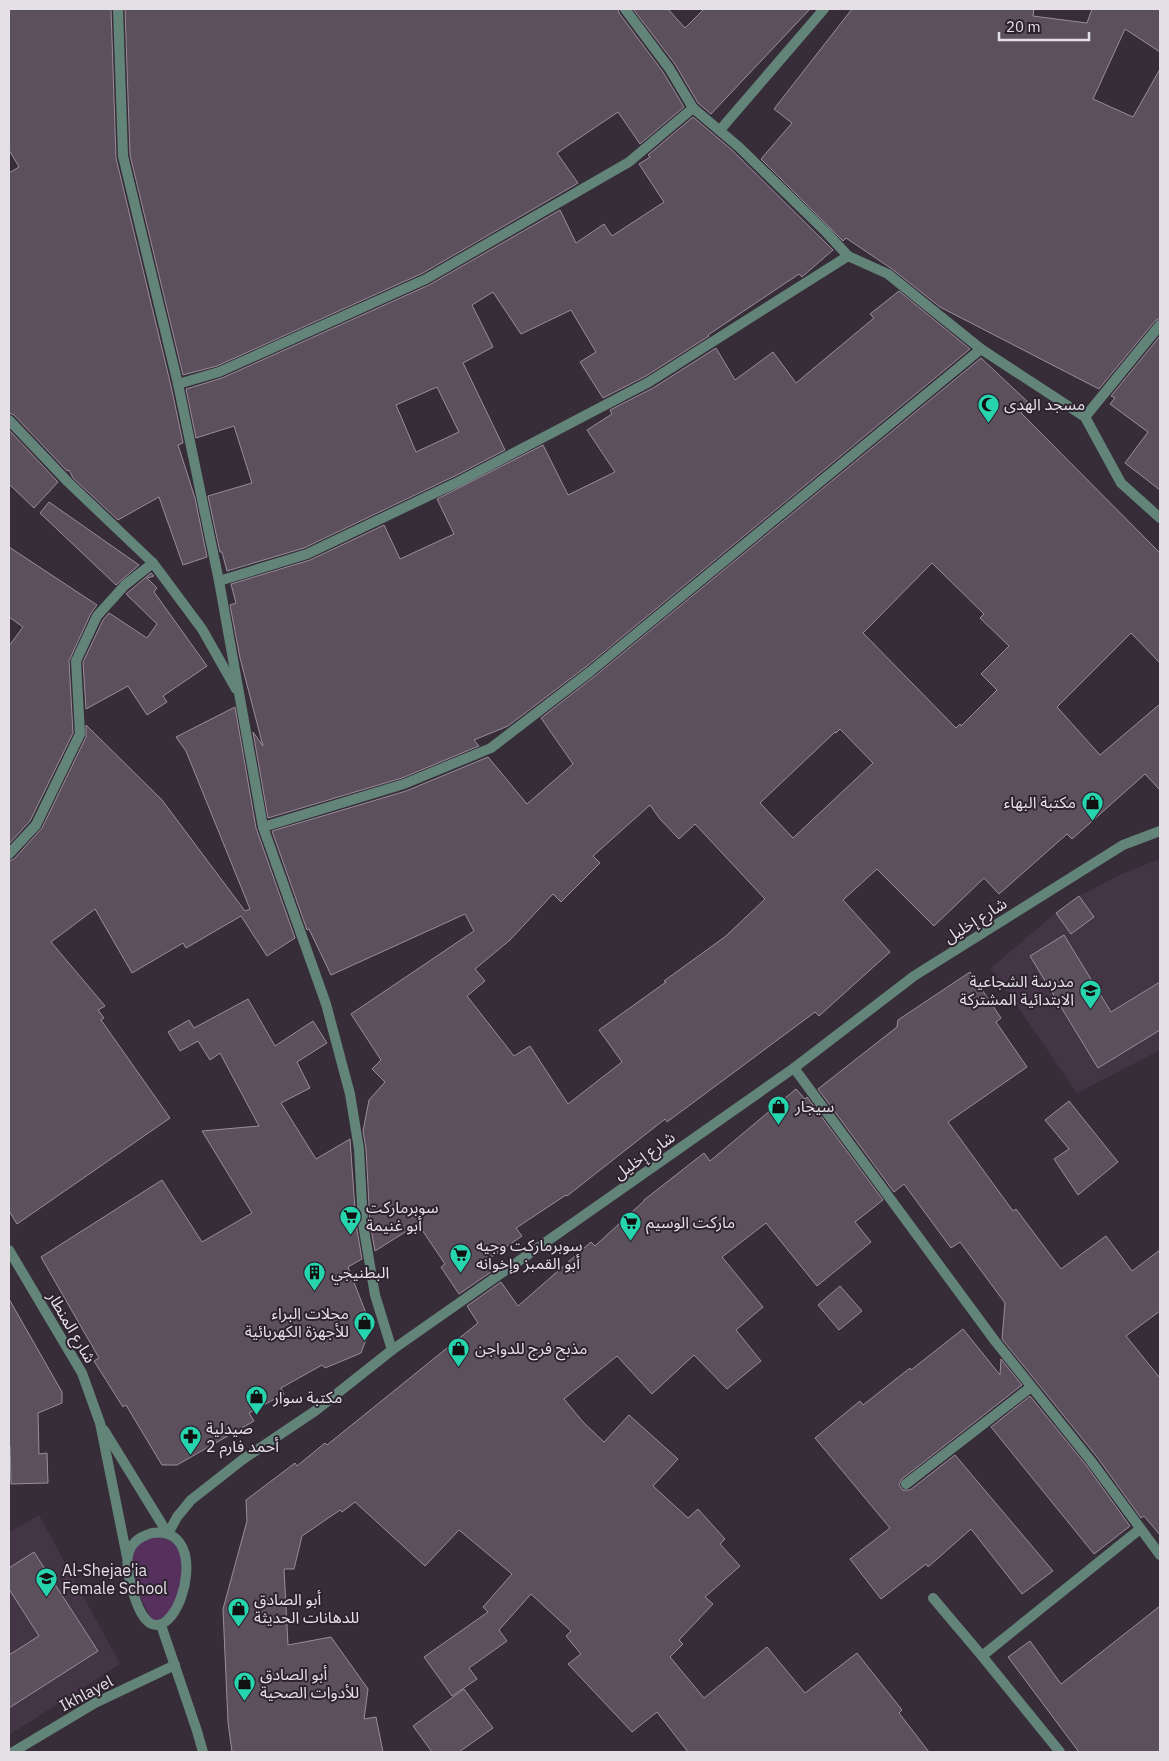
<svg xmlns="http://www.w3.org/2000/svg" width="1169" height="1761" viewBox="0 0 1169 1761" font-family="'IBM Plex Sans','Noto Sans Arabic',sans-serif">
  <rect width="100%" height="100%" fill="#372d39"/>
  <!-- built -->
  <g fill="#443546">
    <polygon points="1160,859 1160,1050 1077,1093 991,968 1056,913 1079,896 1122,874"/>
    <polygon points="39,1515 120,1664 9,1735 9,1532"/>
  </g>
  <!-- green -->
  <polygon fill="#57315d" points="156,1530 186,1552 175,1610 153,1623 129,1574 133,1542"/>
  <!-- building -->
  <g fill="#5b505c" stroke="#998d9b" fill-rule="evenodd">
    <polygon points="9,9 111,9 116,158 171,386 183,443 178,445 195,498 207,557 183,565 159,497 118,520 73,478 69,470 67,471 14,415 9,413 9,173 19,167 9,150"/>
    <polygon points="125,9 618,9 619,13 663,72 684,107 640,144 618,112 557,153 578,183 573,186 423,273 217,366 183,375 130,155"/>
    <polygon points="633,9 668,9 685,28 704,9 810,9 711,114 698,103 675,64"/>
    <polygon points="852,9 1034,9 1033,16 1087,23 1092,9 1160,9 1160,52 1125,29 1093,99 1133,117 1160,69 1160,318 1155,321 1099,389 940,307 892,269 846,238 843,241 761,159 792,123 774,109"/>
    <path d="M693 117 732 150 833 250 803 276 802 277 799 274 708 335 709 336 646 376 603 398 580 362 596 352 571 310 521 334 493 292 472 305 493 347 463 363 505 450 459 474 304 548 227 571 222 552H220L208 496 252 483 234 426 196 438 186 389 222 378 429 285 560 210 576 243 604 224 612 236 664 202 639 164 650 157 648 155ZM437 387 459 432 416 452 396 405Z"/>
    <polygon points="899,291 970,349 587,666 508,726 474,740 479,746 402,778 268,818 253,732 263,746 240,658 230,605 236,603 231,584 310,560 384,525 400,559 454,534 437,499 543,445 568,495 615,472 587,430 612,414 610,410 653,388 716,348 735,380 773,352 796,383 874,318 870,314"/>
    <polygon points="1160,336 1160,490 1125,463 1148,432 1110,404 1115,398 1111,396"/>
    <path d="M981 358 1029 403 1021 413 1160 553V663L1131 633 1057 707 1100 755 1160 704V790L1145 774 1072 839 1067 834 999 894 984 878 934 926 877 869 843 900 890 952 819 1016 815 1012 667 1122 665 1119 567 1196 566 1195 516 1228 522 1236 487 1260 494 1270 459 1294 441 1267 445 1264 418 1224 375 1251 370 1223 366 1149 363 1131 369 1100 385 1082 372 1069 381 1060 351 1014 474 931 465 914 331 975 309 929 307 930 272 831 406 791 488 757 527 804 573 764 541 718 595 676ZM932 563 984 614 980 618 1009 646 981 674 997 690 961 726 960 724 956 728 863 633ZM840 729 873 763 793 838 760 803 835 732 836 733ZM650 805 660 819 679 839 695 824 765 899 726 936 664 981 666 982 599 1030 622 1062 568 1104 530 1046 514 1056 467 996 485 981 475 969 510 940 553 894 561 902 600 863 593 856Z"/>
    <polygon points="9,430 58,482 34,508 9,484"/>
    <polygon points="49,502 139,565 116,585 40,513"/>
    <polygon points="9,547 97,605 91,613 69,661 73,733 30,821 9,844 9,646 23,627 9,617"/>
    <polygon points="151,573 154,576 147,578 157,588 154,592 207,666 163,696 167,702 147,715 128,686 86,709 83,662 103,620 109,613 147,638 157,624 126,594"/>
    <polygon points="235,707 256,828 295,938 267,956 241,916 186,948 183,943 132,973 95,909 51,942 105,1006 98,1010 104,1018 101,1020 170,1118 17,1224 9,1211 9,861 14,859 42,828 86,737 86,725 162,800 245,911 250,909 186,751 176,737"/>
    <polygon points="1079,896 1094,917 1071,934 1056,913"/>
    <polygon points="1064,935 1111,1012 1160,982 1160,1030 1098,1068 1030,956"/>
    <polygon points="970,972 1001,1018 996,1022 1027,1067 948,1122 1013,1211 1016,1209 1061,1269 1106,1236 1132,1271 1160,1250 1160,1311 1126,1336 1160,1378 1160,1535 1144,1516 1141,1518 1097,1457 1002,1339 1005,1303 960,1242 951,1248 904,1184 894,1192 818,1089 897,1027 898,1020"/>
    <polygon points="248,999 275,1046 313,1021 327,1043 297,1062 310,1088 281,1103 316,1159 350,1139 356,1224 362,1259 348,1267 371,1326 361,1353 325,1368 322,1365 281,1388 284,1394 249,1413 254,1421 177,1465 162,1465 126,1405 123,1407 94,1361 99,1358 41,1257 162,1180 202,1242 252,1213 202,1131 259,1126 220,1053 210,1060 198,1041 180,1051 168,1032 189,1020 194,1028"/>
    <polygon points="796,1089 805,1099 807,1097 883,1200 855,1222 871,1242 817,1286 766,1223 722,1257 763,1307 736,1330 761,1361 727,1389 694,1355 652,1394 617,1356 564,1399 583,1422 604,1442 629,1415 678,1459 653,1486 688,1518 698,1509 725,1539 720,1544 740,1566 705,1597 713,1604 679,1640 683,1644 670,1657 704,1698 767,1647 805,1693 857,1653 902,1710 899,1713 929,1752 688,1752 657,1712 632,1732 568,1664 581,1654 566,1636 571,1631 531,1594 499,1630 507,1641 469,1668 477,1679 452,1696 424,1657 488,1612 483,1607 512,1574 459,1530 425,1566 355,1502 342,1512 340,1510 302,1536 294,1569 284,1569 288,1645 331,1637 368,1689 364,1719 376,1717 383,1752 232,1752 228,1722 223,1609 247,1521 246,1500 295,1463 297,1466 325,1443 327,1445 478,1323 467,1306 501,1282 518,1306 591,1242 595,1246 644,1201 644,1200 704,1153 710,1161"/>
    <polygon points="1069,1101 1118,1162 1078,1195 1054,1159 1069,1149 1045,1120"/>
    <polygon points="840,1286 862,1311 839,1330 818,1305"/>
    <polygon points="9,1299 62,1392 62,1403 38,1413 39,1454 47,1453 48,1483 11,1484 10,1446 9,1446"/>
    <polygon points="963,1329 1000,1375 1001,1359 1022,1385 902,1479 899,1485 903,1490 910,1490 955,1455 1053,1571 1022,1594 971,1529 928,1567 926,1564 881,1599 850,1559 890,1528 815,1438 860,1401 863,1405 910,1368 911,1370"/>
    <polygon points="1030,1396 1086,1465 1130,1526 1094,1554 991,1427"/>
    <polygon points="34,1552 98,1651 9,1708 9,1655 39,1636 9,1589 9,1568"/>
    <polygon points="1160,1606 1160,1752 1079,1752 1008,1657 1030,1641 1061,1684"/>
    <polygon points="464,1689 493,1728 459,1752 432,1752 413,1726"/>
  </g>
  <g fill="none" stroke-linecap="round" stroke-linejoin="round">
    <!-- lane -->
    <g stroke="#638479" stroke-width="10">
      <polyline points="906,1484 1031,1387"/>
      <polyline points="933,1598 982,1656"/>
    </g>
    <!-- street -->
    <g stroke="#638479" stroke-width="10">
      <polyline points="118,9 123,156 178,384 219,581 263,827 326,1004 350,1094 359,1149 363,1224 375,1295 392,1350"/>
      <polyline points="625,9 669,68 693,108 739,147 826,232 848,256 888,274 981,349 1085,417 1121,483 1160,518"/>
      <polyline points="720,130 824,9"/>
      <polyline points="178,384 219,372 426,279 629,162 693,108"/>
      <polyline points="1085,417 1160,325"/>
      <polyline points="9,420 68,482 153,563 202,629 236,689"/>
      <polyline points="219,581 307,554 462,480 649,382 848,256"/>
      <polyline points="263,827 404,784 491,748 591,671 981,349"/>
      <polyline points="9,854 36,825 80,734 76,661 97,616 125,585 153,563"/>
      <polyline points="794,1068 995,1341 1091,1461 1160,1555"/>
      <polyline points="9,1250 82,1373 100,1423 127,1557"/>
      <polyline points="104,1430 168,1534"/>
      <path d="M152 1533C226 1523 162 1695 133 1592 126 1566 120 1542 152 1533Z"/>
      <polyline points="168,1534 177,1517 191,1500 242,1460 315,1411 392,1350 794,1068 914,976 1123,845 1160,831"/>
      <polyline points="161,1625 197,1731 203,1752"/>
      <polyline points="13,1752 95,1703 175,1665"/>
      <polyline points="1060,1752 982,1656 1140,1529"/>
    </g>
  </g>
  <!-- icons -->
  <defs>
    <symbol id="mosque-pin" viewBox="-11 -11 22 30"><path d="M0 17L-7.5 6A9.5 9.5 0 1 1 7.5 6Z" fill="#26d5ae" stroke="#2d232f"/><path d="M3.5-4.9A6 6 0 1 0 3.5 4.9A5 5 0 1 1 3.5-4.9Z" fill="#111"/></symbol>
    <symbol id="shop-pin" viewBox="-11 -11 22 30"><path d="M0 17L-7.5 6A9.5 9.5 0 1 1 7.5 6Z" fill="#26d5ae" stroke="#2d232f"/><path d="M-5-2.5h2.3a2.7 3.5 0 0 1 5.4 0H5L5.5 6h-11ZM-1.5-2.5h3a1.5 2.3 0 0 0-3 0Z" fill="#111"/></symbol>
    <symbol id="school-pin" viewBox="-11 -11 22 30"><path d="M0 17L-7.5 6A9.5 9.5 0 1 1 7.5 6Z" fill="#26d5ae" stroke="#2d232f"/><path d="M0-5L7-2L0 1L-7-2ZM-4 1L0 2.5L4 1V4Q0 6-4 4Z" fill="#111"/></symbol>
    <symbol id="supermarket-pin" viewBox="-11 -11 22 30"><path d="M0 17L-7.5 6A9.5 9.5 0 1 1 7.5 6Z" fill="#26d5ae" stroke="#2d232f"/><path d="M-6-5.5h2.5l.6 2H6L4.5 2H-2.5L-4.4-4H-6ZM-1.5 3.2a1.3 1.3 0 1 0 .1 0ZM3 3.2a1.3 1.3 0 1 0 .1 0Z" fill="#111"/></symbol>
    <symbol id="building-pin" viewBox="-11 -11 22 30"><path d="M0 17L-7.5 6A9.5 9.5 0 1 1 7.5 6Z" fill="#26d5ae" stroke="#2d232f"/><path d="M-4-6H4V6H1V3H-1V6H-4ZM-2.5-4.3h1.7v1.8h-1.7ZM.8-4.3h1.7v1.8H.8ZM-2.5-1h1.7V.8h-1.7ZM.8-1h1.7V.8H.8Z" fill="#111"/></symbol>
    <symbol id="pharmacy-pin" viewBox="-11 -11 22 30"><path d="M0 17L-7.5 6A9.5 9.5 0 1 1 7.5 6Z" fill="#26d5ae" stroke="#2d232f"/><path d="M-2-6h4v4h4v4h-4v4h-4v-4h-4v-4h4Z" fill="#111"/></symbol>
  </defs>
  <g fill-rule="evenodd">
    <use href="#mosque-pin" x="976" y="392" width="25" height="34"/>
    <use href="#shop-pin" x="1080" y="790" width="25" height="34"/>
    <use href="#school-pin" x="1078" y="978" width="25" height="34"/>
    <use href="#shop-pin" x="766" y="1094" width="25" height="34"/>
    <use href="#supermarket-pin" x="338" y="1204" width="25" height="34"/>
    <use href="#supermarket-pin" x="618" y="1210" width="25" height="34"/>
    <use href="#supermarket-pin" x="448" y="1242" width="25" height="34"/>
    <use href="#building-pin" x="302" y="1260" width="25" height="34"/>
    <use href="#shop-pin" x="352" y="1310" width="25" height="34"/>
    <use href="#shop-pin" x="446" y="1336" width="25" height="34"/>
    <use href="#shop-pin" x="244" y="1384" width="25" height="34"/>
    <use href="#pharmacy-pin" x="178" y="1424" width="25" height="34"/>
    <use href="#school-pin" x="34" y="1566" width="25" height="34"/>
    <use href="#shop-pin" x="226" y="1596" width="25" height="34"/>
    <use href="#shop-pin" x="232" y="1670" width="25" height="34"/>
  </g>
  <g text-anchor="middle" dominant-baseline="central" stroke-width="4" stroke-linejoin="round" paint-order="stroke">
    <!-- poi labels -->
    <g font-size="16" fill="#e5dfe6" stroke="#2d232f" text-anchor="start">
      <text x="1004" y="404">مسجد الهدى</text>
      <text x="1076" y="802" text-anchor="end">مكتبة البهاء</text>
      <text x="1074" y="981" text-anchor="end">مدرسة الشجاعية<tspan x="1074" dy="18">الابتدائية المشتركة</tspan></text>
      <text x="795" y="1106">سيجار</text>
      <text x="366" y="1207">سوبرماركت<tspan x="366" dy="18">أبو غنيمة</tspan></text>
      <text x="646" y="1222">ماركت الوسيم</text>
      <text x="476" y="1245">سوبرماركت وجيه<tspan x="476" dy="18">أبو القمبز وإخوانه</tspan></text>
      <text x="331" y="1272">البطنيجي</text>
      <text x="349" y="1313" text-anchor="end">محلات البراء<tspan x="349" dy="18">للأجهزة الكهربائية</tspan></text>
      <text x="475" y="1348">مذبح فرج للدواجن</text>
      <text x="273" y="1397">مكتبة سوار</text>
      <text x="206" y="1428">صيدلية<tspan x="206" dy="18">أحمد فارم 2</tspan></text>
      <text x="62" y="1570">Al-Shejae'ia<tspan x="62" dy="18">Female School</tspan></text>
      <text x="254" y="1599">أبو الصادق<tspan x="254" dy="18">للدهانات الحديثة</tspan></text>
      <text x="260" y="1674">أبو الصادق<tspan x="260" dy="18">للأدوات الصحية</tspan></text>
    </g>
    <!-- street labels -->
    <g font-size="16" fill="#e5dfe6" stroke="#2d232f">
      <text transform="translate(975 920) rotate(-32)">شارع إخليل</text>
      <text transform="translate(644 1155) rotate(-35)">شارع إخليل</text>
      <text transform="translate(72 1327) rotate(60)">شارع المنطار</text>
      <text transform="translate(86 1693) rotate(-28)">Ikhlayel</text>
    </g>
  </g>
  <!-- border -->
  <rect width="1169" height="1761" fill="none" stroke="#e5dfe6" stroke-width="20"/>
  <!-- scale -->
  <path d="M999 32v8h90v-8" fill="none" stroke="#e5dfe6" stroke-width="2.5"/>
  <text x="1006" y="32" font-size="15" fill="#e5dfe6" stroke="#2d232f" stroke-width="4" paint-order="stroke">20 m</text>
</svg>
